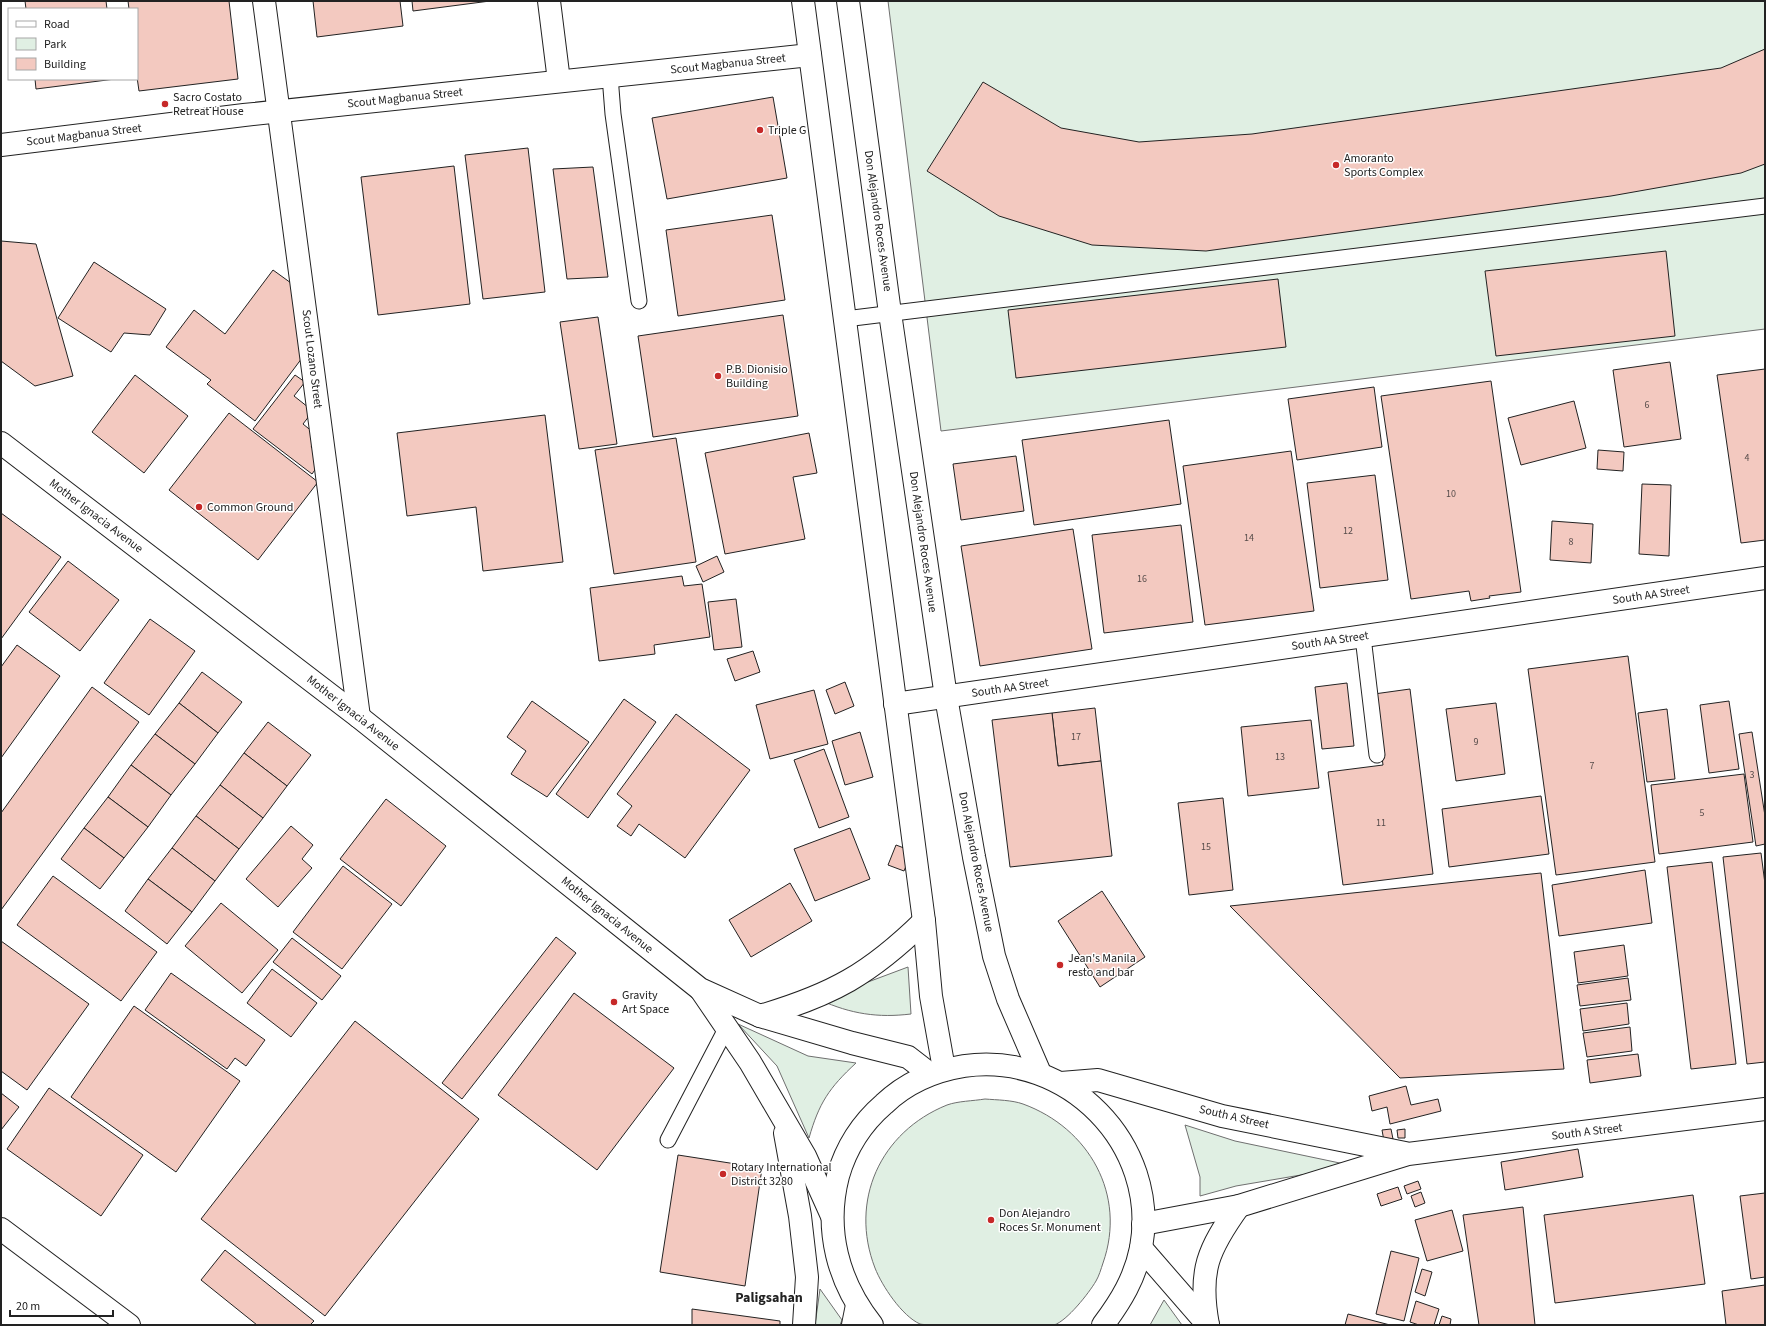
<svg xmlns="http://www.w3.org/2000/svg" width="1766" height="1326" viewBox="0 0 1766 1326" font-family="'Source Sans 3',sans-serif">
  <rect width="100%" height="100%" fill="#fff"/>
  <!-- green -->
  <g fill="#e0efe3" stroke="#6f6f6f">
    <polygon points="888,1 1765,1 1765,329 941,431"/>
    <path d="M908 967 911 1014C878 1018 851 1014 820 1000Z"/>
    <path d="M738 1024 808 1056 856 1063C829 1088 819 1103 809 1138L777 1066Z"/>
    <path d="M985 1099C997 1100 1012 1100 1023 1104 1089 1128 1127 1195 1103 1263 1101 1269 1099 1276 1096 1281 1089 1293 1067 1321 1054 1325 1045 1326 1018 1325 1008 1325 994 1325 927 1326 920 1324 902 1316 882 1286 875 1268 849 1201 880 1132 947 1105 958 1101 973 1101 985 1099Z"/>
    <polygon points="1185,1125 1235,1141 1354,1166 1236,1186 1200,1196 1200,1177"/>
    <polygon points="820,1289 842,1320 840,1325 815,1325"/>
    <polygon points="1164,1300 1182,1325 1150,1325"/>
  </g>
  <!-- building -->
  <g fill="#f3c9c0" stroke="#222">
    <polygon points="25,1 106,1 107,9 26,9"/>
    <polygon points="128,1 229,1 238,79 139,91 137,77 137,9 129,9"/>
    <polygon points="313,1 400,1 403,26 317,37"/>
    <polygon points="412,1 490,1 413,11"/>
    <polygon points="1765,49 1765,164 1741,173 1611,196 1206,251 1092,245 999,216 927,171 983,82 1061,128 1139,142 1252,134 1721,68"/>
    <polygon points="35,79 115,79 36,89"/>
    <polygon points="773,97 787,178 667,199 652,118"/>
    <polygon points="528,148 545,292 483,299 465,155"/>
    <polygon points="454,166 470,304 378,315 361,177"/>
    <polygon points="593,167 608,277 567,279 553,169"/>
    <polygon points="772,215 785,300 678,316 666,230"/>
    <polygon points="1,241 36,244 73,376 35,386 1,361"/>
    <polygon points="1666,251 1675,336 1496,356 1485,271"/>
    <polygon points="94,262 166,309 150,335 124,333 111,352 58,318"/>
    <polygon points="273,270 291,283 302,358 255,421 207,384 211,380 166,347 194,310 225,334"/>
    <polygon points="1278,279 1286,347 1016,378 1008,310"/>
    <polygon points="783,315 798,416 653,437 638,336"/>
    <polygon points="598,317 617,444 579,449 560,322"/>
    <polygon points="1670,362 1681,439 1624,447 1613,370"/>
    <polygon points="1765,369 1765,540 1741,543 1717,375"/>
    <polygon points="135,375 188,416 144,473 92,432"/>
    <polygon points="295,375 305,382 294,396 313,411 303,424 319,437 311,447 324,457 312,474 253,429"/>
    <polygon points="1491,381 1521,592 1489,596 1490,598 1471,601 1469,591 1411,599 1381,396"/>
    <polygon points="1374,387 1382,447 1297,460 1288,399"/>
    <polygon points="1574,401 1586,448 1521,465 1508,418"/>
    <polygon points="229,413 318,482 258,560 169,490"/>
    <polygon points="545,415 563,562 483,571 476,507 407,516 397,433"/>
    <polygon points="1169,420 1181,504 1034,525 1022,440"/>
    <polygon points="809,433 817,473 793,477 805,539 725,554 705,453"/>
    <polygon points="676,438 696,562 614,574 595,450"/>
    <polygon points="1598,450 1624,452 1623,471 1597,469"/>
    <polygon points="1291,451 1314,611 1205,625 1183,466"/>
    <polygon points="1016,456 1024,511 961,520 953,464"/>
    <polygon points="1375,475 1388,580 1320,588 1307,483"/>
    <polygon points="1642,484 1671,485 1669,556 1639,554"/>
    <polygon points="1,513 61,557 1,639"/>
    <polygon points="1552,521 1593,524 1591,563 1550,560"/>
    <polygon points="1181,525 1193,622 1104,633 1092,535"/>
    <polygon points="1073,529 1092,649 980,666 961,546"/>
    <polygon points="717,556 724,572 703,582 696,566"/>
    <polygon points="68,561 119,600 80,651 29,612"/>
    <polygon points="682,576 684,586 702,584 710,637 654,645 655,654 599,661 590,588"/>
    <polygon points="736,599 742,647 714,650 708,602"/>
    <polygon points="150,619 195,651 149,715 104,683"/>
    <polygon points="17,645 60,676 1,758 1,667"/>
    <polygon points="753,651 760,672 735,681 727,659"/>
    <polygon points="1628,656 1655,862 1556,875 1528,669"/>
    <polygon points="202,672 242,702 218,733 179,703"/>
    <polygon points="845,682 854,706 835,714 826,690"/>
    <polygon points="1347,683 1354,746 1322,749 1315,687"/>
    <polygon points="92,687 139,722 1,910 1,813"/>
    <polygon points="1410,689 1433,874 1343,885 1328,772 1383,765 1374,694"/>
    <polygon points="814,690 828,744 770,759 756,705"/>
    <polygon points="624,699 656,722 588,818 556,794"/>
    <polygon points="532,701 589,742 547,797 511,774 526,751 507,737"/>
    <polygon points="1729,701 1739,769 1709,773 1700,705"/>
    <polygon points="179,703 218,733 195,764 155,734"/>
    <polygon points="1496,703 1505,774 1456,781 1446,709"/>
    <polygon points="1095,708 1101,761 1058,766 1052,713"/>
    <polygon points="1667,709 1675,779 1647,782 1638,713"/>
    <polygon points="1052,713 1058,766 1101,761 1112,856 1010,867 992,720"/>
    <polygon points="676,714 750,770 685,858 639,824 631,836 617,826 632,806 617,794"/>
    <polygon points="1311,720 1319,788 1248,796 1241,727"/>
    <polygon points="268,722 311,755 287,786 244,753"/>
    <polygon points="860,732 873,777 845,785 832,741"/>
    <polygon points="1752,732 1765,816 1765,844 1756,846 1739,734"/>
    <polygon points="155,734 195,764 171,795 131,765"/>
    <polygon points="824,749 849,817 819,828 794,760"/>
    <polygon points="244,753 287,786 263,818 220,785"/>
    <polygon points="131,765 171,795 148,827 108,797"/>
    <polygon points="1744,774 1753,842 1659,854 1651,785"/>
    <polygon points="220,785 263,818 239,849 196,816"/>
    <polygon points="1541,796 1549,854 1449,867 1442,809"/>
    <polygon points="108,797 148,827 124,858 84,828"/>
    <polygon points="1223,798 1233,890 1189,895 1178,803"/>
    <polygon points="386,799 446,846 401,906 340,859"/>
    <polygon points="196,816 239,849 215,881 172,848"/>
    <polygon points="291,826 313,845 302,859 312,868 278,907 246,879"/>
    <polygon points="84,828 124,858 100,889 61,859"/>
    <polygon points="850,828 870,879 815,901 794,849"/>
    <polygon points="896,845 912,851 904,871 888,865"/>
    <polygon points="172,848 215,881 192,912 148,879"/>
    <polygon points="1761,853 1765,884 1765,1062 1747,1064 1723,857"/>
    <polygon points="1712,862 1736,1064 1691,1069 1667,867"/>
    <polygon points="343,866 392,904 342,969 293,932"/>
    <polygon points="1645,870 1652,923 1559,936 1552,885"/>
    <polygon points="1541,873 1564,1069 1400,1078 1230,906"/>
    <polygon points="53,876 157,952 121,1001 17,925"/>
    <polygon points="148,879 192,912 167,944 125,911"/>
    <polygon points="790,883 812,921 751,957 729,920"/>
    <polygon points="1102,891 1145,957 1100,987 1058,921"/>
    <polygon points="221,903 278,950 242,993 185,946"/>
    <polygon points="556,937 576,953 462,1099 442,1083"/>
    <polygon points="292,938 341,976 322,1000 273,962"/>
    <polygon points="1,941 89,1004 27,1090 1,1071"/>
    <polygon points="1624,945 1628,976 1578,983 1574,952"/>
    <polygon points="272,969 317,1003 291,1037 247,1003"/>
    <polygon points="171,973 265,1040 246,1066 235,1058 227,1069 145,1010"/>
    <polygon points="1628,978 1631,1000 1580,1006 1577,985"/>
    <polygon points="574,993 674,1068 597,1170 498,1095"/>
    <polygon points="1627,1003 1629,1024 1583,1031 1580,1009"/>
    <polygon points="134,1006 240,1081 176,1172 71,1097"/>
    <polygon points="355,1021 479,1119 325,1316 201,1219"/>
    <polygon points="1630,1027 1632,1051 1587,1057 1583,1033"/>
    <polygon points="1638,1054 1641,1076 1590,1083 1587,1060"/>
    <polygon points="1406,1086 1411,1105 1438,1099 1441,1111 1390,1124 1387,1107 1372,1111 1369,1096"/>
    <polygon points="49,1088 143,1155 101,1216 7,1149"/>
    <polygon points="1,1093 19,1107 1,1130"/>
    <polygon points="1391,1129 1393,1139 1384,1141 1382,1130"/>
    <polygon points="1405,1129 1405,1138 1398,1138 1397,1130"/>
    <polygon points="1578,1149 1583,1177 1505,1190 1501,1162"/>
    <polygon points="678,1155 762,1168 745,1286 660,1272"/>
    <polygon points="1418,1181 1421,1189 1407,1194 1404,1186"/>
    <polygon points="1398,1187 1402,1199 1381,1206 1377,1194"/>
    <polygon points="1421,1192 1425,1203 1415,1207 1411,1196"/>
    <polygon points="1765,1193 1765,1277 1751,1279 1740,1196"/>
    <polygon points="1693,1195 1705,1284 1555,1303 1544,1215"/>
    <polygon points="1523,1207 1535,1325 1479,1325 1463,1215"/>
    <polygon points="1452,1210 1463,1251 1427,1261 1415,1220"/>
    <polygon points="225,1250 314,1321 310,1325 257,1325 201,1280"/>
    <polygon points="1391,1251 1419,1258 1404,1321 1376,1314"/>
    <polygon points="1422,1269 1432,1272 1425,1296 1415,1292"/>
    <polygon points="1765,1285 1765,1325 1726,1325 1722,1291"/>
    <polygon points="1416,1301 1439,1309 1434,1325 1419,1325 1410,1322"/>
    <polygon points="692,1309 780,1321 780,1325 692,1325"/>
    <polygon points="1348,1314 1390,1325 1345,1325"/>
    <polygon points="1442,1316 1451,1319 1450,1325 1439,1325"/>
  </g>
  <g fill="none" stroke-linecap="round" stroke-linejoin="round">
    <defs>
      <g id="service">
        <polyline points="610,76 613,114 639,301"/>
        <polyline points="845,319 1765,206"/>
        <polyline points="1363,637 1377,755"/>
        <polyline points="668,1140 727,1027"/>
      </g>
      <g id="minor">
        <polyline points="264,1 359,717"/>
        <polyline points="549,1 559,81"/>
        <polyline points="1,145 244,115 810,55"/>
        <polyline points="895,704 1765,578"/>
        <polyline points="1,1229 129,1325"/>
        <polyline points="853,1325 857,1305"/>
      </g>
      <g id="tertiary">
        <polyline points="1,443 359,717 700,989 760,1016 852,1043 908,1057 930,1074"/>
        <polyline points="701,990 750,1062 805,1156 832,1216"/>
        <polyline points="1061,1083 1098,1080 1222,1116 1405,1153"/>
        <polyline points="785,1133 800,1216 807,1277 804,1325"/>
        <polyline points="1143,1224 1239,1206 1408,1154 1765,1109"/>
      </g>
      <g id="secondary">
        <polyline points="803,1 924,921 931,996 944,1069"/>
        <polyline points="848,1 890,313 946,697 974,857 994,956 1008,999 1040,1073"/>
        <path d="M760 1016C832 995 870 974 924 921"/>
        <polyline points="1141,1248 1208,1325"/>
        <path d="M872 1325C838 1282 824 1230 838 1176 846 1148 862 1123 884 1104 906 1083 933 1071 964 1066 1067 1051 1160 1144 1141 1248 1135 1278 1121 1301 1103 1325"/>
        <path d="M1208 1325C1198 1271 1208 1249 1239 1206"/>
      </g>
    </defs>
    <!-- service casing -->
    <use href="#service" stroke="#222" stroke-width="17"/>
    <!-- minor casing -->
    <use href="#minor" stroke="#222" stroke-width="24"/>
    <!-- tertiary casing -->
    <use href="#tertiary" stroke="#222" stroke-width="24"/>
    <!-- secondary casing -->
    <use href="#secondary" stroke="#222" stroke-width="24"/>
    <!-- service -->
    <use href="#service" stroke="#fff" stroke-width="15"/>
    <!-- minor -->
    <use href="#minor" stroke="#fff" stroke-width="22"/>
    <!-- tertiary -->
    <use href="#tertiary" stroke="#fff" stroke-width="22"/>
    <!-- secondary -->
    <use href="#secondary" stroke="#fff" stroke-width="22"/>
  </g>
  <!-- markers -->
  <g fill="#c62828" stroke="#fff" stroke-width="1.5">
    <circle cx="165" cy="104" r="4"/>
    <circle cx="760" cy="130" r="4"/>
    <circle cx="1336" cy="165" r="4"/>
    <circle cx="718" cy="376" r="4"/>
    <circle cx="199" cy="507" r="4"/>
    <circle cx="1060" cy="965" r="4"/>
    <circle cx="614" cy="1002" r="4"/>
    <circle cx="723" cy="1174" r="4"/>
    <circle cx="991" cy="1220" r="4"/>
  </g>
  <g text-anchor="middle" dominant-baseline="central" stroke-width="3" stroke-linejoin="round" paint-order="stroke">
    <!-- number labels -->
    <g font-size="10" fill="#564c4a">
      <text x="1647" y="405">6</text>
      <text x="1747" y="458">4</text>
      <text x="1451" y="494">10</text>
      <text x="1348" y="531">12</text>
      <text x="1249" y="538">14</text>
      <text x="1571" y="542">8</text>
      <text x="1142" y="579">16</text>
      <text x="1076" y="737">17</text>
      <text x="1476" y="742">9</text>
      <text x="1280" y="757">13</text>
      <text x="1592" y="766">7</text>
      <text x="1752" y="775">3</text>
      <text x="1702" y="813">5</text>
      <text x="1381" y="823">11</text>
      <text x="1206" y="847">15</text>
    </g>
    <!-- street labels -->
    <g font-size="12" fill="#222" stroke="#fff">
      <text transform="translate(728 64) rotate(-6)">Scout Magbanua Street</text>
      <text transform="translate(405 98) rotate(-6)">Scout Magbanua Street</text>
      <text transform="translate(84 135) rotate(-7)">Scout Magbanua Street</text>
      <text transform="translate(878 221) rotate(82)">Don Alejandro Roces Avenue</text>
      <text transform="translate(312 359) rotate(83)">Scout Lozano Street</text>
      <text transform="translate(96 516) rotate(37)">Mother Ignacia Avenue</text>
      <text transform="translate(923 542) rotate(82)">Don Alejandro Roces Avenue</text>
      <text transform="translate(1651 595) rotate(-8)">South AA Street</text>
      <text transform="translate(1330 641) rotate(-8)">South AA Street</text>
      <text transform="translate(1010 688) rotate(-8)">South AA Street</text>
      <text transform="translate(353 713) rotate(38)">Mother Ignacia Avenue</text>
      <text transform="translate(976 862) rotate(79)">Don Alejandro Roces Avenue</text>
      <text transform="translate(607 915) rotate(39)">Mother Ignacia Avenue</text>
      <text transform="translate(1234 1117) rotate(13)">South A Street</text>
      <text transform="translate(1587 1132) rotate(-7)">South A Street</text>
    </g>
    <!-- poi labels -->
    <g font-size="12" fill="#222" stroke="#fff" text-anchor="start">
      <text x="173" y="97">Sacro Costato<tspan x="173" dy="14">Retreat House</tspan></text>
      <text x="768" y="130">Triple G</text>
      <text x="1344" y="158">Amoranto<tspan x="1344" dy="14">Sports Complex</tspan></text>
      <text x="726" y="369">P.B. Dionisio<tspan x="726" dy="14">Building</tspan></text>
      <text x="207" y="507">Common Ground</text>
      <text x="1068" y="958">Jean's Manila<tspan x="1068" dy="14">resto and bar</tspan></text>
      <text x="622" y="995">Gravity<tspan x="622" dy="14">Art Space</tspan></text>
      <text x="731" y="1167">Rotary International<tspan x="731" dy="14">District 3280</tspan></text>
      <text x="999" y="1213">Don Alejandro<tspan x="999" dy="14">Roces Sr. Monument</tspan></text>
    </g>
    <!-- quarter labels -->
    <g font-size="14" font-weight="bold" fill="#222" stroke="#fff">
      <text x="769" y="1298">Paligsahan</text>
    </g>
  </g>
  <!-- border -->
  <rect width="1766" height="1326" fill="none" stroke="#222222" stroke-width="4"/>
  <!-- legend -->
  <rect x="8" y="8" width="130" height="72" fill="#ffffff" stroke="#a7a7a7"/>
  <rect x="16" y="21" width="20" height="6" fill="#ffffff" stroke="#a7a7a7"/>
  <text x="44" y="28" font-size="12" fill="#222222">Road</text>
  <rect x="16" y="38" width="20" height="12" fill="#e0efe3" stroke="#a7a7a7"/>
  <text x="44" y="48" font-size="12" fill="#222222">Park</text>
  <rect x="16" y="58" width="20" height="12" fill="#f3c9c0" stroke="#a7a7a7"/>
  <text x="44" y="68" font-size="12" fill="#222222">Building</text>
  <!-- scale -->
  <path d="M10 1310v6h103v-6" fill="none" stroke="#222222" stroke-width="2"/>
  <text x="16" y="1310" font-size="12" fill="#222222" stroke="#ffffff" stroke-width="3" paint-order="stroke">20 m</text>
</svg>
